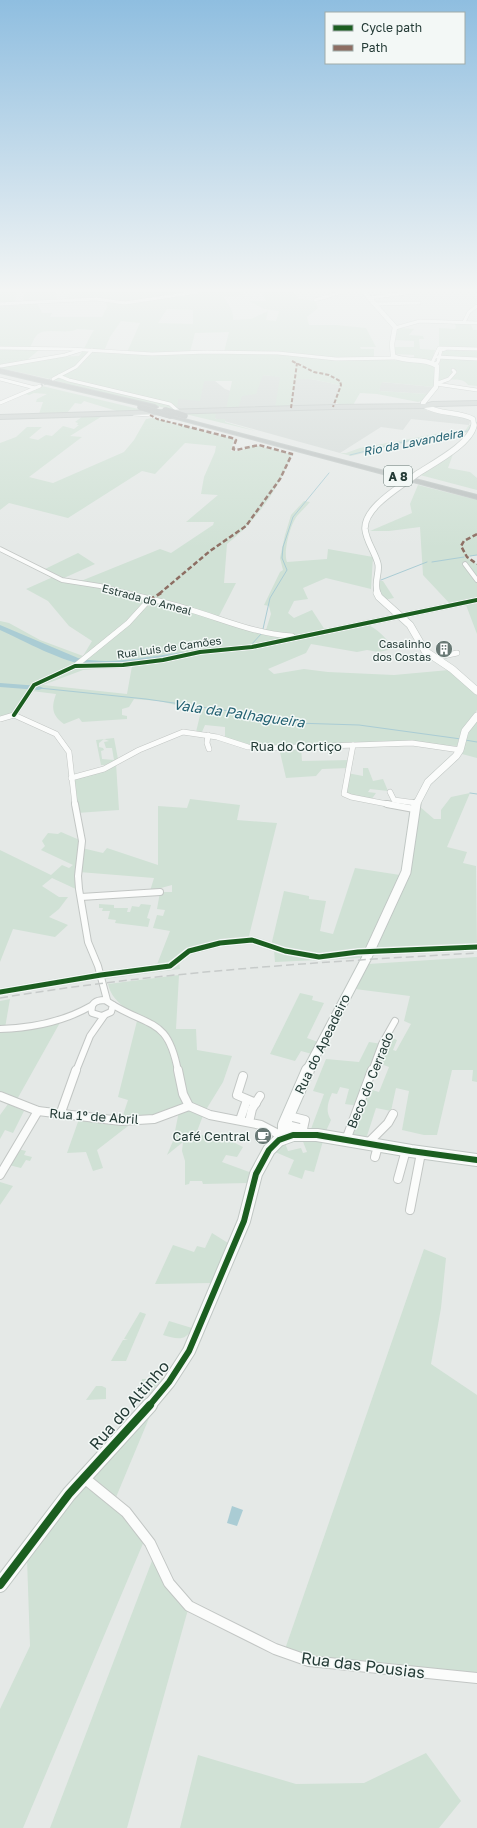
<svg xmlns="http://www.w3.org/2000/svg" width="477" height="1828" viewBox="0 0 477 1828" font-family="'Golos Text',sans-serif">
  <rect width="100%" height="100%" fill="#e5e9e7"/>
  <!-- built -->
  <g fill="#d3dad7">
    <polygon points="262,375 311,379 340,385 333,406 422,407 428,411 461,415 470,419 470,422 469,425 411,419 403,430 381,427 340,453 213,418 184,412 176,408 178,399 203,380 215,381 225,389 242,395 256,393"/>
    <polygon points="381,382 434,387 428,394 379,391"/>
  </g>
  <!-- green -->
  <g fill="#d0e1d5" fill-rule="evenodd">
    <path d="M0 292H17L15 303H23L24 292H56L57 300 37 302 42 313H52L50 317H102L107 307 106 300H69L70 292H241L243 295 224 297C228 305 234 310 233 320L251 319 268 311 266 320 276 321 279 311 264 309 249 301H266L262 292H294L298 299 316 301 318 308 307 317 309 325H336L366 328 376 347H360L361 349H374V357H360L427 363 434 365V387L382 382 379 391 428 394 424 400 418 402 377 394 360 393 353 405 344 406 334 402 340 385 311 379H296L291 407 275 408 280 377 263 375 256 394 242 396 238 409H226L232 381H204L200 401 178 399 177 409 173 410 53 380 58 376 50 379 0 368ZM167 309 193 310V324L158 323ZM121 321 140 323 128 350 126 353 104 351 110 337ZM77 329 94 330C88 339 86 347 79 356L53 357 27 360 40 349 30 348C32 343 35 336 38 334 47 327 67 335 77 329ZM229 332 224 352H190L195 333Z"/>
    <polygon points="454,322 471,324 473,330 477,330 477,349 439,347 439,328 455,329 456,327"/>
    <polygon points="401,328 414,329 409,335 423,336 424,339 419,339 420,349 435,350 432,361 414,359 414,355 394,354 394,347 414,347 414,341 395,340 397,329"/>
    <path d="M443 350 477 351V386L468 385C462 376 448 381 439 380L440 362Z"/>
    <polygon points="42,386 147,411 120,412 84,401 81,404 75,403 67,413 39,414 43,402 36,402 37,399 47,394 34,393 29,395 25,394"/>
    <polygon points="216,412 215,419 225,419 225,422 256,431 181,413"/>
    <path d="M104 415 70 436 82 437 29 477 53 483 124 452 134 440 146 419 152 418 234 439 231 451H240L254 445 292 454C279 489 256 521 227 544L224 583H236L217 620 265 633 271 614 269 606 264 605 280 572 283 570 280 558 285 535 291 515 304 501 310 502C306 507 301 511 297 516 290 525 283 552 287 562L327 559 328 549 373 557 371 589 326 578 303 588 308 599 294 601 288 613 294 618 312 610 325 630 371 620 372 621 331 630 366 624C377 628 387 639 394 649L378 652 367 650 357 652 311 644 306 653 268 669 274 674 304 669 328 672 394 675 449 670 477 695V710L461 732 457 746 387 743 301 747 302 761 351 760 349 768 322 769 316 776 286 778 279 748C261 748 242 747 225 740V727L205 725 202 732H196L201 711 159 701 134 699 129 707 122 709V715L127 716V719L82 722 79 718 64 724C52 715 51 708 56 694L32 691V688C43 673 70 675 81 659L74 664 32 685 12 714 0 718V621L9 623 40 640 83 656 92 641 69 626 48 601 26 589 53 577 76 583 160 549 171 553 213 525 214 522H186L218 495 201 494 204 477 215 452 216 446 185 443 155 474 142 471 68 518 9 503 0 510V443L16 437 27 427H42L29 438 38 440 46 435 52 436 63 426 74 429 79 425H77L78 423 75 422 83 416ZM132 666 127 694 43 685 83 670Z"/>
    <polygon points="469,425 472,425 467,433 453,433 430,437 351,456 340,453 346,453 360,448 414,438 457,430 465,431"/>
    <polygon points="453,454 448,468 470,472 477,478 477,490 420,475"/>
    <polygon points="418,485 477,500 477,555 467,557 477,564 477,600 452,606 423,575 420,527 389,531 370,531 412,513 410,504"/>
    <polygon points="78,553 95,564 64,578 45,569"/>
    <polygon points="380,581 383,581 394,598 384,600 379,590"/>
    <polygon points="473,603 476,604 477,603 477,634 466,605"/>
    <path d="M477 720V758L462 754C466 740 468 731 477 720Z"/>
    <path d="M114 738 118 759 105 765H101L96 740ZM104 739 109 741 104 742 106 748H112L114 760 102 759 101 751 104 750 103 748 99 747V743Z"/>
    <polygon points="116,763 119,810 77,813 71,778"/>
    <polygon points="363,768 368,768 373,781 383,779 388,791 370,789 368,792 376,793 371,800 344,794 347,773 363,776"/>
    <polygon points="470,793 447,847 467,852 463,863 476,866 477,947 375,951 412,865 419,806 434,819 441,819 441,810 451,797"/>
    <polygon points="190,799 240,805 237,820 277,823 248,940 189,951 179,960 180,969 105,979 106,976 156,967 170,931 153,928 157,915 163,916 165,910 157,909 160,892 172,892 172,885 150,891 154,878 79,872 80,891 52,878 42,886 59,897 68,897 59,909 49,917 68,925 55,937 13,929 0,962 0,850 51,875 62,865 69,868 73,865 41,850 45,846 42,841 48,833 58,834 61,832 82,841 82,848 103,853 107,848 158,865 158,806 187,808"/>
    <polygon points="355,868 400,875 367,947 325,956 362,955 362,958 275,962 274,950 271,946 284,891 309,896 309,899 326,901 320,931 333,934"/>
    <polygon points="99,904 114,905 114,908 128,908 127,912 130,912 132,906 139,907 141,904 151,905 147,918 150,919 148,927 115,923 116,920 108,919 110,911 102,911 103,908 99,908"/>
    <path d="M477 957V1082L472 1081 473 1070H452L437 1135H424L402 1130 409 1091 396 1088 391 1111 376 1108 366 1139 351 1136 359 1106 345 1104 349 1089 340 1087 337 1094 332 1093C328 1102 325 1111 331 1120L326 1131 311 1129 324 1094 313 1091 326 1059 359 1062 369 1042 382 1044 369 1089 379 1092 389 1067 378 1063 392 1038 397 1040 393 1050 396 1051 411 1024 404 1021 410 996 355 989 368 964Z"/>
    <path d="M179 975 176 1029H196L197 1050 232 1056 223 1082 204 1113 196 1134 215 1138 223 1137 243 1147 237 1157 226 1155 222 1162 252 1173 248 1183 203 1184 202 1181H190L189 1184 185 1185V1161L182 1151 183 1142 167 1155 173 1141 179 1111 121 1121 128 1100 118 1097 138 1017C125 1007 112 1001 108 984Z"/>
    <polygon points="300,993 313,996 312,1000 324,1003 307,1038 318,1042 312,1054 301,1051 295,1061 270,1054"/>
    <polygon points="10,999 5,1028 62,1019 15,1103 0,1096 0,1001"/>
    <polygon points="8,1104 24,1111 13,1133 5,1130 0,1139 0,1115"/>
    <polygon points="79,1119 128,1126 97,1150 103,1168 93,1171 86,1152 67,1153"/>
    <polygon points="302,1139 323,1141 314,1172 305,1170 302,1179 288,1174 294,1160 275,1152 285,1143 288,1151 301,1148 303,1153 307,1152"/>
    <polygon points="18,1149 26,1151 24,1155 32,1157 30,1161 26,1160 21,1168 9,1165"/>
    <polygon points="0,1182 13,1186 0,1205"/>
    <polygon points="212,1233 228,1243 211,1283 155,1284 173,1245 194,1252 197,1246 205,1248"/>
    <polygon points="424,1249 446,1258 441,1308 431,1364 477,1395 477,1677 309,1661 284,1652"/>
    <polygon points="140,1312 146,1314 126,1361 111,1361 123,1340 128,1340 124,1339"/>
    <path d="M169 1321 192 1328C186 1342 176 1339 163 1335Z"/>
    <polygon points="142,1379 162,1379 150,1393 141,1395"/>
    <polygon points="96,1386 102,1386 106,1388 106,1399 86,1400"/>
    <polygon points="152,1411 114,1502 144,1541 23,1828 0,1828 0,1709 30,1646 27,1559 102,1464"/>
    <polygon points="155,1553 189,1606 127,1828 50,1828"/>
    <polygon points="426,1753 461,1801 439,1828 180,1828 198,1755 296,1784 364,1783"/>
  </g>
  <!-- water -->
  <polygon fill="#aaccd4" points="232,1506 243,1510 237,1526 227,1523"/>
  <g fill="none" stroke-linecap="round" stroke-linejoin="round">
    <!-- stream -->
    <g stroke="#aaccd4" stroke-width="1">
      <polyline points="350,455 398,443 447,433 468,431 472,424"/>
      <polyline points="470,556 477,555"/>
      <polyline points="432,562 464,557"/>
      <polyline points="381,580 427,562"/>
      <polyline points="263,629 270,598 287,570 282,558 283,547 293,517 329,473"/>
      <polyline points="251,645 262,633"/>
      <polyline points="39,688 146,699 236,712 295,723 359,725 461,739"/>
      <polyline points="465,740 477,742"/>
      <polyline points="470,793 477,794"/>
    </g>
    <!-- river -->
    <g fill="#aaccd4" fill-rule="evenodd">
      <path d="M0 625 78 658C111 666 150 656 184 652L188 654 184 656C153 661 120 668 89 665 66 664 22 640 0 630Z"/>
      <polygon points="0,683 39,686 43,688 39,690 0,687"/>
    </g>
    <!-- street-tunnel -->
    <polyline stroke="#bec6c4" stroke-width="3" stroke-dasharray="3 1.5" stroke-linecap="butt" points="40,386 53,379"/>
    <defs>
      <g id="street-far5">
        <polyline points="369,298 413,292"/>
        <polyline points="315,300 342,292"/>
        <polyline points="0,304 96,299 125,303 197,292"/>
        <polyline points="374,304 419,303"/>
        <polyline points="464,322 469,312 477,306"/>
        <polyline points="395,328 420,321 477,323"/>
        <polyline points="0,348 70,349 152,354 207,352 278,353 336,359 396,358"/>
        <polyline points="437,357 477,359"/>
        <polyline points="432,363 439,348 477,349"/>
        <polyline points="435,364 438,362 441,350 445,349"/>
        <polyline points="1,366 65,355 81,350"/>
        <polyline points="59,376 69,380 170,404 178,411"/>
        <polyline points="0,379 35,388"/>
        <polyline points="53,379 76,367 92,350"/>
        <polyline points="438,383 449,379 455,372 453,370"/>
        <polyline points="436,384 477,390"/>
        <polyline points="0,403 40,386"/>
        <polyline points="134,414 150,415"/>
      </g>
      <g id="street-far4">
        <polyline points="0,549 62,580 100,586 129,594"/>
        <polyline points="465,564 477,580"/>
      </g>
      <g id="street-far3">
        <path d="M125 593C147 598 169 603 191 610 225 620 256 634 292 636"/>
        <polyline points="434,658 457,653"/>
        <polyline points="75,666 128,623 149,600"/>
        <polyline points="14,715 34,685 75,666 123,665 163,660 200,652 252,647 477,600"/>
        <polyline points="14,715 56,734 69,752 75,805"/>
        <polyline points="0,719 14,715"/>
        <polyline points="208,735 207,743 209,749"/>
        <polyline points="353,745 344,794 351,797 392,805"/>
        <polyline points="71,778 104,769 139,750 183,732 217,737 248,747 270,748 412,743 460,750"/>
        <polyline points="390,792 394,800 416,803"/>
      </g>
      <g id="street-far2">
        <polyline points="75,804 82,841 78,876 79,889 88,942 98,966 107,1000"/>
        <polyline points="387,804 414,809"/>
        <polyline points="81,897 160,892"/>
        <polyline points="0,992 101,975 170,966 189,951 220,943 252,940 285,951 319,957 358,952 477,947"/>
        <path d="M105 1000 113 1005 111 1012 102 1016 92 1013C90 1003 96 1000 105 1000Z"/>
        <path d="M113 1005C152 1028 168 1019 178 1071"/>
        <path d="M0 1029C32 1028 63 1022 91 1006"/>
        <polyline points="76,1071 90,1036 104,1016"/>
        <polyline points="372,1071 382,1044 395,1021"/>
      </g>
      <g id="street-far1">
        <polyline points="178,1070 183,1094 189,1106 210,1115 261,1125 284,1137"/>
        <polyline points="243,1076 237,1095 256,1103"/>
        <polyline points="0,1096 38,1111 121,1121 154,1119 189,1106"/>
        <polyline points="60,1115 76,1070"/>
        <polygon points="289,1116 305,1120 303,1129 287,1125"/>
        <polyline points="240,1120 247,1100"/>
        <polyline points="249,1122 252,1109 260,1096"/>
        <polyline points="346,1140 372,1070"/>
        <polyline points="367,1144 388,1123 393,1114"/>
        <polyline points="375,1157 378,1146"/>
        <polyline points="0,1175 38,1111"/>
        <polyline points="398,1179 406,1150"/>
        <polyline points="410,1210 421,1153"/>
      </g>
      <polyline id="street" points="83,1477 126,1512 150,1543 169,1583 189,1606 275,1649 309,1661 477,1678"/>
      <g id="secondary-far5">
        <path d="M364 292 395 327 392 344 393 356C407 363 424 357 437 366L436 387 423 403"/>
        <path d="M425 406C440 415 459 411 473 419L474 426"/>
      </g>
      <g id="secondary-far4">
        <path d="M417 474C432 464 471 444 474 425"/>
        <path d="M378 594C373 583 380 574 378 564 375 552 366 541 365 529 364 510 392 492 406 482"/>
      </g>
      <g id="secondary-far3">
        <polyline points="377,593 379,597 410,625 425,651 452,669 477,691"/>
        <polyline points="416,805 428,782 456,756 460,750 465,731 477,716"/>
      </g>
      <polyline id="secondary-far2" points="307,1071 366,959 406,872 416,804"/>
      <g id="secondary-far1">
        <polyline points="284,1137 284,1125 308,1070"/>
        <polyline points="149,1406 169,1382 189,1351 244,1221 256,1174 269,1150 279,1140 293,1135 317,1135 411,1151 477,1160"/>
      </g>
      <polyline id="secondary" points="0,1585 69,1494 150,1405"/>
      <polygon id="primary" points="477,401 477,405 439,406 425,408 333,409 0,419 0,415 333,405 425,404 432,402"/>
      <g id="highway">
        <polygon points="0,369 155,405 158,407 155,409 0,373"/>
        <polygon points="169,415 477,495 477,499 169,417"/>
      </g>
    </defs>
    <!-- street-far5 casing -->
    <use href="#street-far5" stroke="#c2c6c4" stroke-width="4"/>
    <!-- street-far4 casing -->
    <use href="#street-far4" stroke="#c2c6c4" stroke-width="5.5"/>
    <!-- street-far3 casing -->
    <use href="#street-far3" stroke="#c2c6c4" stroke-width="6"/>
    <!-- street-far2 casing -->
    <use href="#street-far2" stroke="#c2c6c4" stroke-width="8"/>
    <!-- street-far1 casing -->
    <use href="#street-far1" stroke="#c2c6c4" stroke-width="10"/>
    <!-- street casing -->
    <use href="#street" stroke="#c2c6c4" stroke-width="12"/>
    <!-- secondary-far5 casing -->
    <use href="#secondary-far5" stroke="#c0c7c4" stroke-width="5.5"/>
    <!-- secondary-far4 casing -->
    <use href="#secondary-far4" stroke="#c0c7c4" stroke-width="7"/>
    <!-- secondary-far3 casing -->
    <use href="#secondary-far3" stroke="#c0c7c4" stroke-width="8"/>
    <!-- secondary-far2 casing -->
    <use href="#secondary-far2" stroke="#c0c7c4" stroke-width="11"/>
    <!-- secondary-far1 casing -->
    <use href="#secondary-far1" stroke="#c0c7c4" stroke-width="14"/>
    <!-- secondary casing -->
    <use href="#secondary" stroke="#c0c7c4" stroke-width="16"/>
    <!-- primary casing -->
    <use href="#primary" stroke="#c1c8c6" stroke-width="2"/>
    <!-- highway casing -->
    <use href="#highway" stroke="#c1c8c6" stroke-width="2"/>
    <!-- street-far5 -->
    <use href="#street-far5" stroke="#fbfcfb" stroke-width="3"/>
    <!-- street-far4 -->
    <use href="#street-far4" stroke="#fbfcfb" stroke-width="4"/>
    <!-- street-far3 -->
    <use href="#street-far3" stroke="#fbfcfb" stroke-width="5"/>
    <!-- street-far2 -->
    <use href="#street-far2" stroke="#fbfcfb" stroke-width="6"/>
    <!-- street-far1 -->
    <use href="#street-far1" stroke="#fbfcfb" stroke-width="8"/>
    <!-- street -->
    <use href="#street" stroke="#fbfcfb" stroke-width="10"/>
    <!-- secondary-far5 -->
    <use href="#secondary-far5" stroke="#fbfcfb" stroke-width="4.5"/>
    <!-- secondary-far4 -->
    <use href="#secondary-far4" stroke="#fbfcfb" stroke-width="5.5"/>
    <!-- secondary-far3 -->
    <use href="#secondary-far3" stroke="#fbfcfb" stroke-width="7"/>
    <!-- secondary-far2 -->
    <use href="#secondary-far2" stroke="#fbfcfb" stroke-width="9"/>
    <!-- secondary-far1 -->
    <use href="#secondary-far1" stroke="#fbfcfb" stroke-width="12"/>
    <!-- secondary -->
    <use href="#secondary" stroke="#fbfcfb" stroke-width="14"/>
    <!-- primary -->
    <use href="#primary" fill="#cfd5d3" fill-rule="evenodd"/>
    <!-- highway -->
    <use href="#highway" fill="#bbc1c0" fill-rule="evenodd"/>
    <!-- rail -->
    <path stroke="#c7cbca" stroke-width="1.5" stroke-dasharray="8 4" stroke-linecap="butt" d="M0 998C158 972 317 962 477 953"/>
    <defs>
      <polyline id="secondary-bridge" points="406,482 417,474"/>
      <g id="highway-bridge">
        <polyline points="140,407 171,416"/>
        <polyline points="165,410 185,416"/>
      </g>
    </defs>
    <!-- secondary-bridge casing -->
    <use href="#secondary-bridge" stroke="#c0c7c4" stroke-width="7" stroke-linecap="butt"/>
    <!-- highway-bridge casing -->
    <use href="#highway-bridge" stroke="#c1c8c6" stroke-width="6" stroke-linecap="butt"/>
    <!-- secondary-bridge -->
    <use href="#secondary-bridge" stroke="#fbfcfb" stroke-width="5.5"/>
    <!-- highway-bridge -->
    <use href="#highway-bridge" stroke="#bbc1c0" stroke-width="5.5"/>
    <!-- quiet-far2 -->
    <g stroke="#8d6e63" stroke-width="2" stroke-dasharray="4 2" stroke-linecap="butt">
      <polyline points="292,361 314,372 329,375 340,381 341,385 333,407"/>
      <polyline points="291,408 297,363"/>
      <polyline points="150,415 157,419 185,426"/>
    </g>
    <!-- quiet-far1 -->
    <g stroke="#8d6e63" stroke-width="2.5" stroke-dasharray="5 2.5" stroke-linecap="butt">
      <polyline points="477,534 464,541 461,546 467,557 477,564"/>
      <polyline points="159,594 210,551 246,526 280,479 292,454 259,445 236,450 233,449 236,440 232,438 181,425"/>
    </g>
    <!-- quiet -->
    <polyline stroke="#8d6e63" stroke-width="3" stroke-dasharray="6 3" stroke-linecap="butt" points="149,600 161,593"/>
    <defs>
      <polyline id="cycleway-far3" points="14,715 34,685 75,666 123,665 163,660 200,652 252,647 477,600"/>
      <polyline id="cycleway-far2" points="0,992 101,975 170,966 189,951 220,943 252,940 285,951 319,957 358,952 477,947"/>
      <polyline id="cycleway-far1" points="149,1406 169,1382 189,1351 244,1221 256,1174 269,1150 279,1140 293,1135 317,1135 411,1151 477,1160"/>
      <polyline id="cycleway" points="0,1585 69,1494 150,1405"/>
    </defs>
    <!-- cycleway-far3 casing -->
    <use href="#cycleway-far3" stroke="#f3f8f6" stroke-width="6"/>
    <!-- cycleway-far2 casing -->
    <use href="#cycleway-far2" stroke="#f3f8f6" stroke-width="8"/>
    <!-- cycleway-far1 casing -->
    <use href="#cycleway-far1" stroke="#f3f8f6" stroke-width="9"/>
    <!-- cycleway casing -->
    <use href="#cycleway" stroke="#f3f8f6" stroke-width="10"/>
    <!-- cycleway-far3 -->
    <use href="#cycleway-far3" stroke="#1b5e20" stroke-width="4"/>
    <!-- cycleway-far2 -->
    <use href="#cycleway-far2" stroke="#1b5e20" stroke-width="5"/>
    <!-- cycleway-far1 -->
    <use href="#cycleway-far1" stroke="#1b5e20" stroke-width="6"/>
    <!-- cycleway -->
    <use href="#cycleway" stroke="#1b5e20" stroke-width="8"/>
  </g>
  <!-- sky -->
  <linearGradient id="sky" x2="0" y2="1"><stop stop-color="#8fbee0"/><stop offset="0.53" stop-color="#f3f5f4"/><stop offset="1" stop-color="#f3f5f4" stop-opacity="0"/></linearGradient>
  <rect width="477" height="548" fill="url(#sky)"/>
  <!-- icons -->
  <defs>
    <symbol id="building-disc" viewBox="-11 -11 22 22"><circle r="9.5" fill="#687874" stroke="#f3f8f6"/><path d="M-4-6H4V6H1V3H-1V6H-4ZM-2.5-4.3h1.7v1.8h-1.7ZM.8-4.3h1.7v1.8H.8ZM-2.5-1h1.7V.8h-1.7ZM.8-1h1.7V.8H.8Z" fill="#fff"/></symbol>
    <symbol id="cafe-disc" viewBox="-11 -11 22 22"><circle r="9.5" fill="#687874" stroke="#f3f8f6"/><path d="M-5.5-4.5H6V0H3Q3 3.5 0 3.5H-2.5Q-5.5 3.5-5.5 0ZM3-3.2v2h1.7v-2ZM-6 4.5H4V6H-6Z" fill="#fff"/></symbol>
  </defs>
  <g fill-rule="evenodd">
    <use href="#building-disc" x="434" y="639" width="20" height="20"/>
    <use href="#cafe-disc" x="253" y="1126" width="20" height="20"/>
  </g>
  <g text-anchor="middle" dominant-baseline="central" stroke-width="3" stroke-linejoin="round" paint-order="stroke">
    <!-- far-street labels -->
    <g font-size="11" fill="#243b36" stroke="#f3f8f6">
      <text transform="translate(147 599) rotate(15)">Estrada do Ameal</text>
      <text transform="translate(169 647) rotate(-8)">Rua Luis de Camões</text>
    </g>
    <!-- far-poi labels -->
    <g font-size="11" fill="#243b36" stroke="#f3f8f6" text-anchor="end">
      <text x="431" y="643">Casalinho<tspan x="431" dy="13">dos Costas</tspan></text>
    </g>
    <!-- far-water labels -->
    <g font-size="12" font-style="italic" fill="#236172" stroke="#f3f8f6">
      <text transform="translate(413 442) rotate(-11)">Rio da Lavandeira</text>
    </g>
    <!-- shield labels -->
    <rect fill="#f3f8f6" stroke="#627470" stroke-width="1" x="384" y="466" width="28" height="20" rx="3"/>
    <g font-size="12" font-weight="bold" fill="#243b36">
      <text x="398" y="476">A 8</text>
    </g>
    <!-- street labels -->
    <g font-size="13" fill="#243b36" stroke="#f3f8f6">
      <text x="296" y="746">Rua do Cortiço</text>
      <text transform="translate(322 1044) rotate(-64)">Rua do Apeadeiro</text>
      <text transform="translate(370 1080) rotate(-68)">Beco do Cerrado</text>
      <text transform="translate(94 1116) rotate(4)">Rua 1º de Abril</text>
    </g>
    <!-- poi labels -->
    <g font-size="13" fill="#243b36" stroke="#f3f8f6" text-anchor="end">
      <text x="250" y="1136">Café Central</text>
    </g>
    <!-- water labels -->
    <g font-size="14" font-style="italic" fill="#236172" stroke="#f3f8f6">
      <text transform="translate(239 713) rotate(8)">Vala da Palhagueira</text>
    </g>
    <!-- near-street labels -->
    <g font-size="16" fill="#243b36" stroke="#f3f8f6">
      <text transform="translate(129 1405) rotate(-49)">Rua do Altinho</text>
      <text transform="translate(363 1665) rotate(7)">Rua das Pousias</text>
    </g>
  </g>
  <!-- legend -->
  <rect x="325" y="12" width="140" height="52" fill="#f3f8f6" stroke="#a0aca9"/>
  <rect x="333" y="25" width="20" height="6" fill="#1b5e20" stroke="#a0aca9"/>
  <text x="361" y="32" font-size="12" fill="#243b36">Cycle path</text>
  <rect x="333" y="45" width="20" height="6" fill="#8d6e63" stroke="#a0aca9"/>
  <text x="361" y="52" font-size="12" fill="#243b36">Path</text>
</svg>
